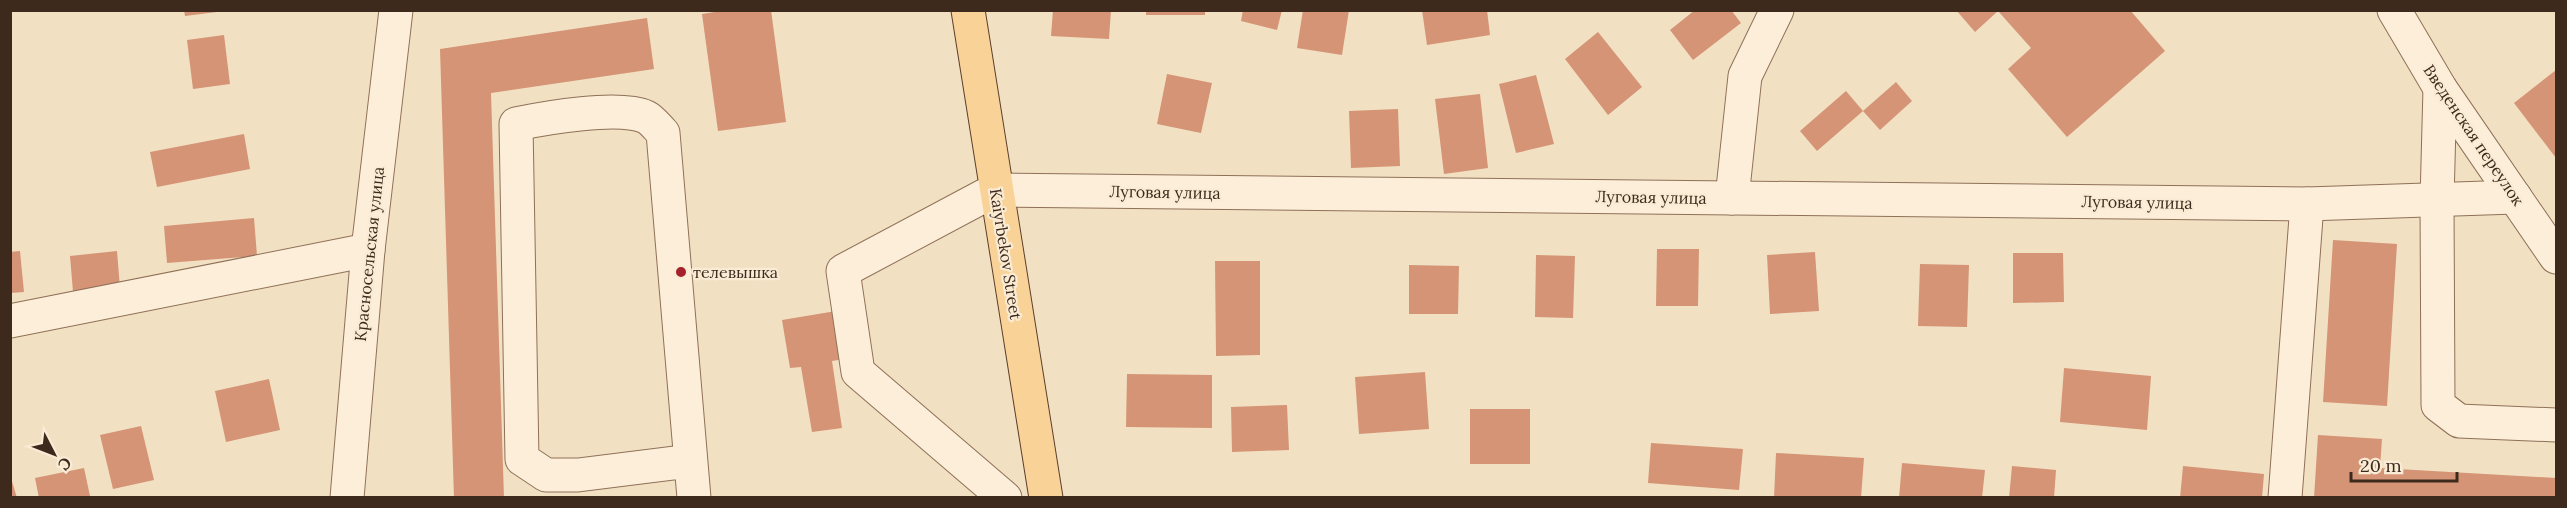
<svg xmlns="http://www.w3.org/2000/svg" width="2567" height="508" viewBox="0 0 2567 508" font-family="Lora,serif">
  <rect width="100%" height="100%" fill="#f2e0c3"/>
  <!-- building -->
  <g fill="#d49475">
    <polygon points="184,10 217,10 217,12 185,16"/>
    <polygon points="727,10 771,10 786,122 718,131 702,14"/>
    <polygon points="1053,10 1111,10 1109,39 1051,36"/>
    <rect x="1146" y="10" width="59" height="5"/>
    <polygon points="1243,10 1282,10 1277,30 1241,21"/>
    <polygon points="1303,10 1349,10 1342,55 1297,48"/>
    <polygon points="1422,10 1487,10 1490,35 1427,45"/>
    <polygon points="1695,10 1731,10 1741,23 1693,60 1670,30"/>
    <polygon points="1956,10 2130,10 2165,51 2067,137 2008,69 2031,48 1998,11 1975,32"/>
    <polygon points="647,18 654,69 491,93 504,498 454,498 440,49"/>
    <polygon points="1598,32 1642,87 1608,115 1565,59"/>
    <polygon points="224,35 230,84 193,89 187,40"/>
    <polygon points="2556,70 2556,158 2514,103"/>
    <polygon points="1167,74 1212,83 1201,133 1157,124"/>
    <polygon points="1536,75 1554,144 1516,153 1499,84"/>
    <polygon points="1896,82 1912,101 1880,130 1863,111"/>
    <polygon points="1846,91 1863,111 1817,151 1800,131"/>
    <polygon points="1480,94 1488,168 1444,174 1435,99"/>
    <polygon points="1398,109 1400,166 1351,168 1349,111"/>
    <polygon points="244,134 250,169 157,187 150,152"/>
    <polygon points="254,218 257,256 167,263 164,226"/>
    <polygon points="2333,240 2397,244 2387,406 2323,402"/>
    <polygon points="1657,249 1699,249 1698,306 1656,306"/>
    <polygon points="20,251 24,292 10,293 10,252"/>
    <polygon points="117,251 120,288 73,292 70,256"/>
    <polygon points="1815,252 1819,311 1770,314 1767,255"/>
    <polygon points="2013,253 2063,253 2064,302 2013,303"/>
    <polygon points="1536,255 1575,256 1573,318 1535,317"/>
    <polygon points="1215,261 1260,261 1260,355 1216,356"/>
    <polygon points="1920,264 1969,265 1967,327 1918,326"/>
    <polygon points="1409,265 1459,266 1458,314 1409,314"/>
    <polygon points="836,311 844,359 832,361 842,428 812,432 801,367 790,368 782,320"/>
    <polygon points="2064,368 2151,376 2147,430 2060,422"/>
    <polygon points="1425,372 1429,429 1359,434 1355,377"/>
    <polygon points="1127,374 1212,375 1212,428 1126,427"/>
    <polygon points="269,379 280,430 226,442 215,391"/>
    <polygon points="1287,405 1289,450 1232,452 1231,407"/>
    <rect x="1470" y="409" width="60" height="55"/>
    <polygon points="141,426 154,480 113,489 100,435"/>
    <polygon points="2318,435 2382,439 2380,468 2556,478 2556,498 2314,498"/>
    <polygon points="1651,443 1743,449 1739,490 1648,483"/>
    <polygon points="1776,453 1864,458 1861,498 1774,498"/>
    <polygon points="1902,463 1985,470 1982,498 1899,498"/>
    <polygon points="2012,466 2056,470 2054,498 2009,498"/>
    <polygon points="2183,466 2264,474 2262,498 2180,498"/>
    <polygon points="84,468 90,496 39,498 35,478"/>
    <polygon points="10,478 11,478 17,498 10,498"/>
  </g>
  <g fill="none" stroke-linecap="round" stroke-linejoin="round">
    <defs>
      <g id="minor">
        <polyline points="2394,10 2440,88 2556,257"/>
        <polyline points="2440,88 2437,200 2438,405 2459,421 2556,425"/>
        <polyline points="1732,198 1745,76 1777,10"/>
        <polyline points="10,321 368,250"/>
        <path d="M690 461 578 475H546L522 459 516 124C545 118 619 105 646 117 652 120 658 128 663 133L694 498"/>
        <polyline points="347,498 368,250 396,10"/>
        <polyline points="1005,498 858,372 843,271 995,190 2307,204 2515,197"/>
        <polyline points="2285,498 2307,204"/>
      </g>
      <polyline id="major" points="968,10 1046,498"/>
    </defs>
    <!-- minor casing -->
    <use href="#minor" stroke="#8f7058" stroke-width="35"/>
    <!-- major casing -->
    <use href="#major" stroke="#5c3e2c" stroke-width="35"/>
    <!-- minor -->
    <use href="#minor" stroke="#fceed8" stroke-width="33"/>
    <!-- major -->
    <use href="#major" stroke="#f9d298" stroke-width="33"/>
  </g>
  <!-- markers -->
  <circle fill="#a4212e" stroke="#f9ebd4" stroke-width="2" cx="681" cy="272" r="6"/>
  <g text-anchor="middle" dominant-baseline="central" stroke-width="4.5" stroke-linejoin="round" paint-order="stroke">
    <!-- street labels -->
    <g font-size="16" fill="#3d2a1d" stroke="#f9ebd4">
      <text transform="translate(2474 135) rotate(56)">Введенская переулок</text>
      <text transform="translate(1165 192) rotate(1)">Луговая улица</text>
      <text transform="translate(1651 197) rotate(1)">Луговая улица</text>
      <text transform="translate(2137 202) rotate(1)">Луговая улица</text>
      <text transform="translate(369 254) rotate(-84)">Красносельская улица</text>
      <text transform="translate(1006 254) rotate(81)">Kaiyrbekov Street</text>
    </g>
    <!-- poi labels -->
    <g font-size="16" fill="#3d2a1d" stroke="#f9ebd4" text-anchor="start">
      <text x="693" y="272">телевышка</text>
    </g>
  </g>
  <!-- border -->
  <rect width="2567" height="508" fill="none" stroke="#3d2a1d" stroke-width="24"/>
  <!-- north arrow -->
  <g transform="translate(54 454) rotate(132)" stroke="#f9ebd4" stroke-width="4.5" paint-order="stroke">
  <path d="M0-4.5L10 22L0 15L-10 22Z" fill="#3d2a1d"/>
  <text y="-9" font-size="16" font-weight="bold" text-anchor="middle" fill="#3d2a1d">С</text>
  </g>
  <!-- scale -->
  <path d="M2351 472v9h106v-9" fill="none" stroke="#3d2a1d" stroke-width="3"/>
  <text x="2360" y="472" font-size="18" fill="#3d2a1d" stroke="#f9ebd4" stroke-width="4.5" paint-order="stroke">20 m</text>
</svg>
